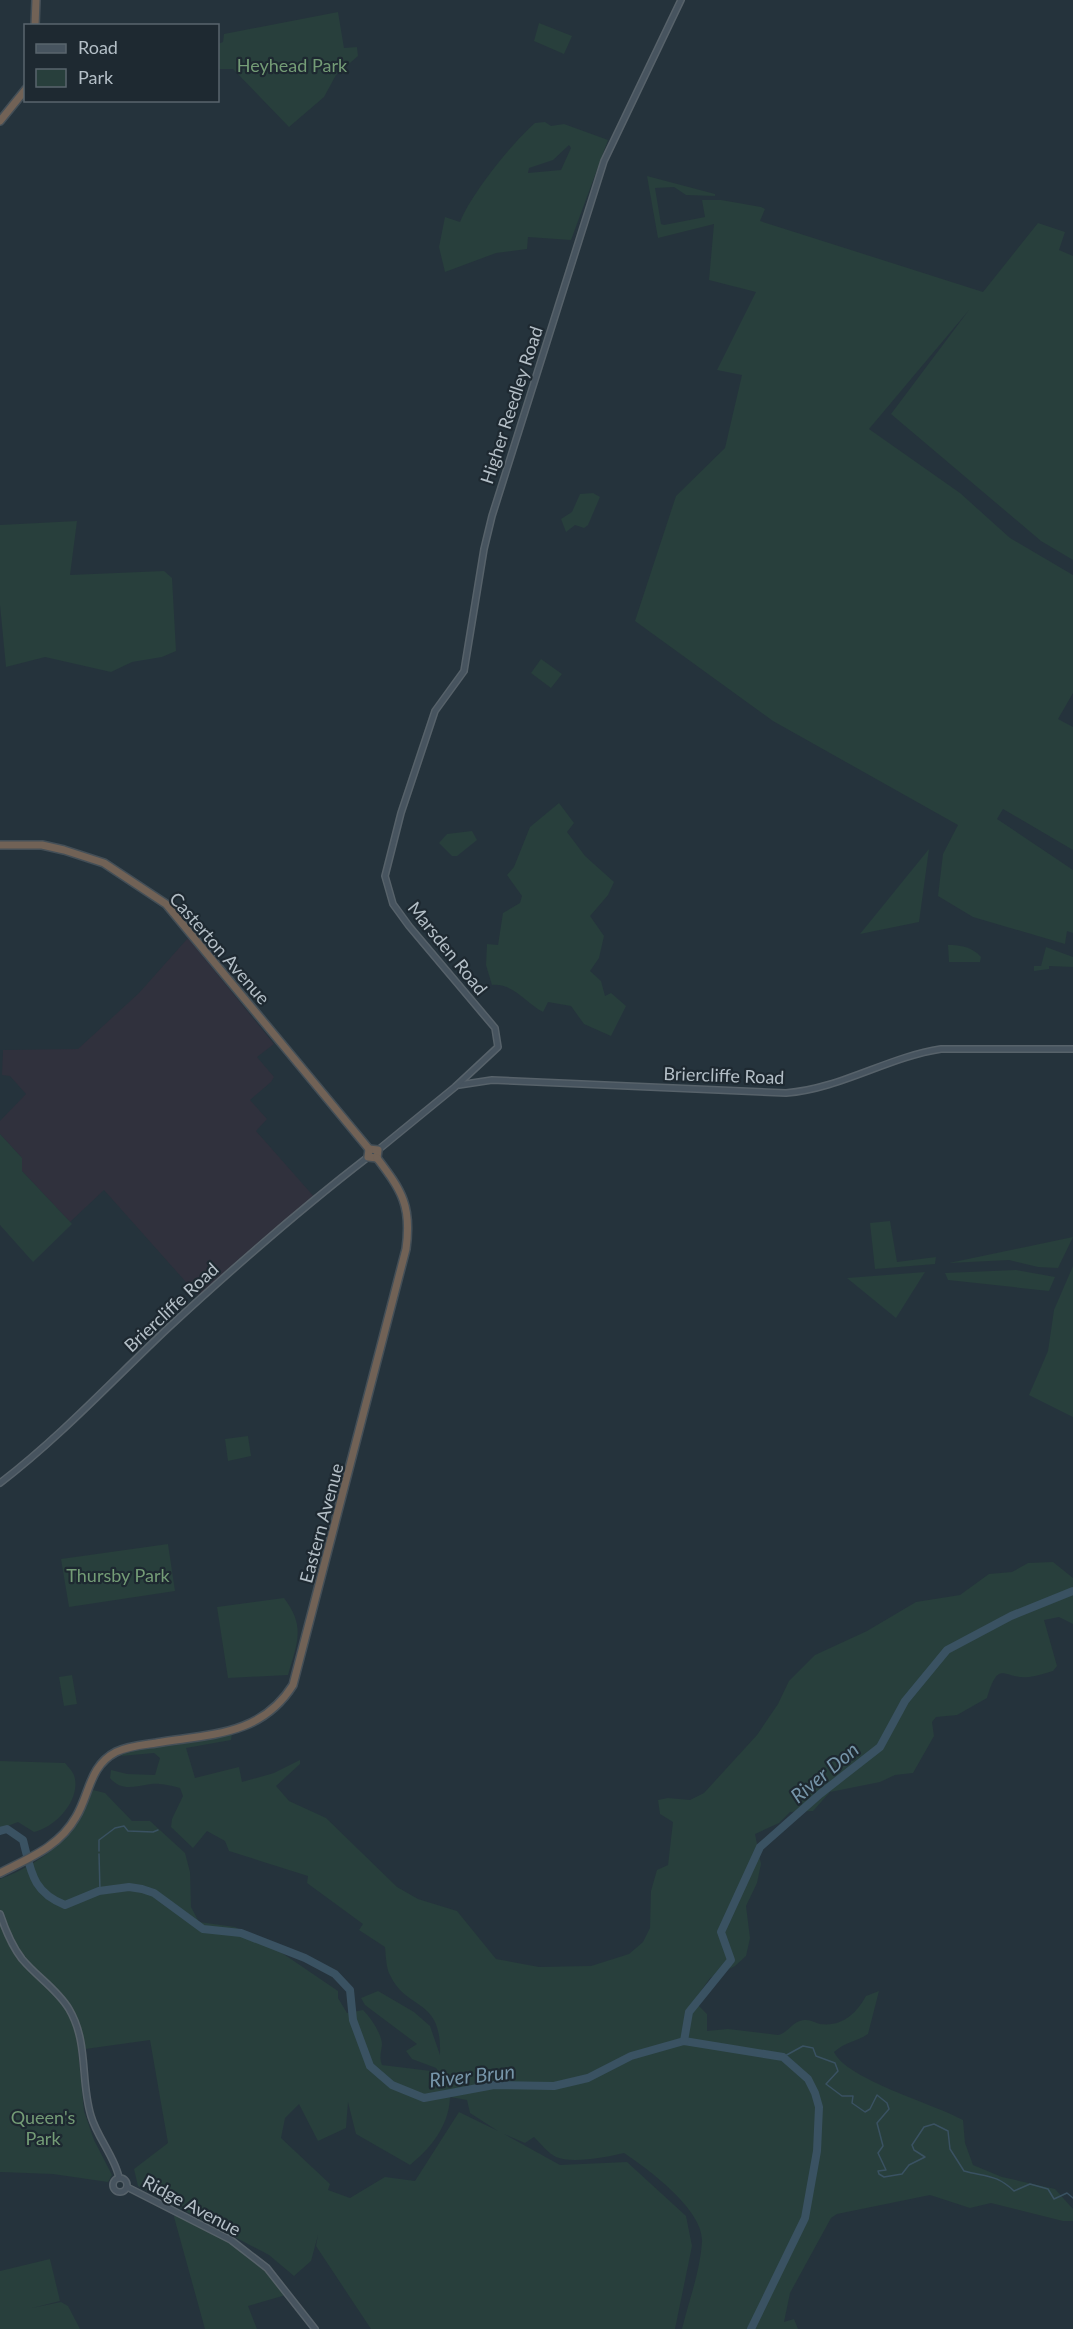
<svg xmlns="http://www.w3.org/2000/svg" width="1073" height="2329" viewBox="0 0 1073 2329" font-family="Lato,sans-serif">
  <rect width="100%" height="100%" fill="#25333c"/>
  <!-- medical -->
  <polygon fill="#30313d" points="188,938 274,1044 257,1057 274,1077 271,1082 250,1100 267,1119 256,1131 316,1199 201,1299 104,1190 70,1222 22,1171 22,1158 0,1134 0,1121 26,1094 10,1076 2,1075 3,1050 78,1049 139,993"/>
  <!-- green -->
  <g fill="#283f3c" fill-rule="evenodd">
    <polygon points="338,12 344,48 357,47 358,56 336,75 324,97 289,127 233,69 218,69 218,44 223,42 224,34"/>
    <polygon points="539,23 572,36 564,54 534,41"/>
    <path d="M545 122 551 126 564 124 608 140 571 240 528 237 527 249 496 253 445 272 439 247 445 217 460 222C472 193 511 144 535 123ZM569 145 571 148 561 170 528 173 529 168 553 160Z"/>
    <polygon points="647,176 715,194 715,196 686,195 674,187 655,188 661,224 664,225 705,217 702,200 721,200 761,207 765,209 760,221 983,292 1038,223 1065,232 1059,250 1073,256 1073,560 1041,541 891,414 969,310 869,429 960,493 1010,538 1073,575 1073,693 1058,719 1073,727 1073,850 1003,809 997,819 1073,870 1073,933 1067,931 1065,944 973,917 938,896 943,854 958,825 773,721 635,621 676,496 725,448 742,375 717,370 756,292 709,280 714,224 658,238"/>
    <polygon points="593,493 600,497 588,525 584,528 575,525 566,532 561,519 572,512 580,494"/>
    <polygon points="77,521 70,575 164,571 172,578 176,651 162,657 132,662 111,672 45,657 6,667 0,605 0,525"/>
    <polygon points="541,659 562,674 551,688 531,673"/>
    <path d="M559 803 574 823 567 832 585 856 614 882 608 895 590 916 604 936 599 958 590 971 601 981 605 996 611 993 626 1006 611 1036 584 1024 571 1006 548 1002 543 1012C525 1002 513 983 492 985L486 965 487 944 498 945 503 913 520 903 522 896 507 875 514 867 530 827Z"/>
    <polygon points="472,831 477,840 457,856 452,856 439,843 447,834"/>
    <polygon points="929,849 919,922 860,934"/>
    <path d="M948 945C961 945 972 947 981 957L980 962H949Z"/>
    <polygon points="1046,947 1073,957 1073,967 1049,966 1049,969 1034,971 1034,966 1041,966"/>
    <polygon points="0,1134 22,1158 22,1171 72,1224 33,1262 0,1225"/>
    <polygon points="890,1221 897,1262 936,1257 935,1264 875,1269 870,1223"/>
    <polygon points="1073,1237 1058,1268 1038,1267 1009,1260 949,1263"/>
    <polygon points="1073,1266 1073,1417 1029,1395 1048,1351 1054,1310"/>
    <polygon points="1016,1270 1055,1277 1049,1291 948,1280 945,1273"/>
    <polygon points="925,1272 896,1318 847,1278"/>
    <polygon points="248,1436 251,1456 228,1461 225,1439"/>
    <polygon points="168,1544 175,1591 69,1607 61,1559"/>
    <path d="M1053 1562 1073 1578V1624L1059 1617 1044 1620 1057 1666 1053 1671C1045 1673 1037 1676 1029 1677 1004 1680 999 1657 987 1698L957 1715 936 1717 932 1722 934 1736 913 1773 895 1775 880 1782 830 1792 813 1811 790 1812 779 1823 755 1834 761 1864 757 1883 746 1906 750 1938 746 1956 735 1966 710 1978 694 2001 707 2014V2031L728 2029 778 2035C789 2033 792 2020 806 2020 811 2020 816 2023 820 2024 842 2027 856 2014 866 1996L879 1991 868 2034C856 2042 845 2042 834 2052 846 2079 934 2104 963 2120L965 2143 973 2165 1002 2177 1055 2189 1073 2209V2221H1063L991 2203 970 2208 930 2195 837 2214 831 2218 790 2293 784 2322 794 2319 798 2329H682C689 2300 700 2272 702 2242 704 2210 648 2169 624 2153 608 2157 571 2164 556 2157 548 2153 541 2144 534 2137L525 2143 504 2134 560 2165 627 2162 686 2216 692 2246 675 2329H371L316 2246 318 2235 311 2261 294 2276 269 2255 138 2186 134 2169 168 2143 150 2040 78 2050 84 2111 94 2140 112 2175 108 2182 53 2174 0 2172V1879C49 1860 71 1838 93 1790L105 1793 132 1821H150L185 1853 190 1872 191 1907 199 1922 235 1927 282 1953 338 1991V1998L347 2013 363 2010C371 2018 382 2034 382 2045 381 2053 379 2057 382 2065L439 2072 436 2068 412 2059 406 2051 417 2044 365 2005 361 1998 378 1991 414 2012 430 2026 440 2055C442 1996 407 2012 390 1975 386 1968 386 1956 385 1947L359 1930 363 1924 307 1883 308 1876 229 1851 225 1841 207 1831 193 1848 171 1827 172 1819 183 1796 180 1788C172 1786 160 1783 151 1784 135 1786 122 1792 110 1778L111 1770 127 1774 155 1775 160 1758 154 1753 121 1756 126 1751 232 1734 231 1740 186 1748 195 1778 239 1767 242 1782 274 1773 300 1760V1764L276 1786 289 1801 326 1818 397 1887 418 1899 457 1911 496 1959 539 1967 591 1966 629 1954 643 1942 650 1928 651 1891 657 1870 668 1865 673 1822 660 1814 658 1800 668 1798 690 1800 704 1793 757 1735 778 1704 789 1681 815 1655 867 1631 916 1602 960 1595 989 1574 1012 1572 1028 1563ZM450 2097 467 2100 470 2113 498 2131 459 2112 415 2181 385 2177 350 2198 328 2190 330 2184 281 2138 285 2118 299 2104 318 2141 346 2128 348 2102 356 2134 410 2165C432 2147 449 2125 450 2097Z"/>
    <path d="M284 1598C306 1627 297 1643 288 1675L228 1678 217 1607Z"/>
    <polygon points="72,1675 77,1704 64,1706 59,1677"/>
    <path d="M0 1761 65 1763C69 1768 74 1772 75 1779 79 1802 55 1827 34 1832L18 1822 0 1829Z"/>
    <path d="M177 2212C220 2233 257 2258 289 2294L248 2306 257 2329H205L174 2217Z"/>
    <polygon points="50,2259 60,2301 32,2308 61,2302 68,2306 80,2329 0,2329 0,2271"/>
  </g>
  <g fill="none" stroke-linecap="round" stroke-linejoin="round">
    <!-- stream -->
    <g stroke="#3a5262" stroke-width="1.5">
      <polyline points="99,1851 99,1840 115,1828 124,1826 128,1831 153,1832 158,1830"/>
      <polyline points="99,1854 100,1891"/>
      <path d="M783 2057 803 2046 813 2048 816 2056 835 2063 838 2071 826 2084 842 2096H853L852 2103 865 2112 870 2109 877 2095 887 2103 889 2109 877 2123 883 2146 878 2153 886 2170 878 2171 879 2174 884 2177 902 2174 909 2165 925 2157 914 2150 912 2145 924 2127 934 2124 948 2131 950 2149 964 2171C986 2177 996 2174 1014 2191L1030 2184 1048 2189 1054 2199 1067 2193 1073 2198"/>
    </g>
    <!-- river -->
    <g stroke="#3a5262" stroke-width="8">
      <path d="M0 1831 7 1829 23 1840C31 1871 32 1892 65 1905L99 1891 129 1887 142 1889 154 1893 203 1929 241 1933 305 1958 335 1974 350 1990 353 2020 370 2066 392 2085 424 2098 494 2085 554 2086 588 2078 631 2056 684 2041 783 2057 808 2079 815 2093 819 2107 817 2151 805 2218 751 2329"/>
      <polyline points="684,2041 689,2012 731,1960 721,1932 760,1847 820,1794 880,1747 905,1701 947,1650 1011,1616 1073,1591"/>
    </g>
    <defs>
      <g id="secondary">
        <path d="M459 1085 492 1080 786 1093C840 1089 888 1057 941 1049H1073"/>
        <polyline points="378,1150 455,1087 498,1047 495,1028 409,926 393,904 385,876 401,813 435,711 464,671 484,549 492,516 604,161 681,0"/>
        <path d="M0 1483C60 1437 112 1381 167 1329 232 1269 298 1211 368 1157"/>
        <path d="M0 1914C5 1929 12 1946 22 1959 37 1977 57 1989 69 2009 89 2043 80 2080 91 2116 97 2137 116 2159 119 2178"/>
        <circle cx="120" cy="2185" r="7"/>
        <polyline points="127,2187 231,2240 267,2268 315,2329"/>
      </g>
      <g id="highway">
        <polyline points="35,26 36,0"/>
        <polyline points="0,121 26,89"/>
        <polyline points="0,845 42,845 64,850 104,863 166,904 369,1149"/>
        <polyline points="369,1149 378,1150 377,1158"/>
        <polyline points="369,1149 368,1157 377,1158"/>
        <path d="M0 1873C29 1858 59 1847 76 1817 90 1794 89 1766 116 1752 128 1746 142 1745 156 1743 210 1734 261 1736 293 1685L406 1249C412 1206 402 1191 377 1158"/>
      </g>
    </defs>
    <!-- secondary casing -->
    <use href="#secondary" stroke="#57626a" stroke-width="8"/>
    <!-- highway casing -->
    <use href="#highway" stroke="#444f57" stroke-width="10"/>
    <!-- secondary -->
    <use href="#secondary" stroke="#47545f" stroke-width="5"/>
    <!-- highway -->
    <use href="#highway" stroke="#716256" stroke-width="7"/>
  </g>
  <g text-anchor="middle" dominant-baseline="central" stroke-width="4.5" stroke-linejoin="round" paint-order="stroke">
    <!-- park labels -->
    <g font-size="18" fill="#749c76" stroke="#1e2931">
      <text x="292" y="65">Heyhead Park</text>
      <text x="118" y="1575">Thursby Park</text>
      <text x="43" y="2117">Queen's<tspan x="43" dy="21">Park</tspan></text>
    </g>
    <!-- street labels -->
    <g font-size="18" fill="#b4bfc7" stroke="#1e2931">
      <text transform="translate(511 405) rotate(-72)">Higher Reedley Road</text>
      <text transform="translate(220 948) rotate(49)">Casterton Avenue</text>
      <text transform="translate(448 948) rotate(51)">Marsden Road</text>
      <text transform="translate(724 1075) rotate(2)">Briercliffe Road</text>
      <text transform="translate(171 1307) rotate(-43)">Briercliffe Road</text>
      <text transform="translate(321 1523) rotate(-75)">Eastern Avenue</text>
      <text transform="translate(192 2205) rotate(28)">Ridge Avenue</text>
    </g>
    <!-- water labels -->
    <g font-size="20" font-style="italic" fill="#7695a9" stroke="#1e2931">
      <text transform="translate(824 1772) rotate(-40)">River Don</text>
      <text transform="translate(472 2075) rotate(-6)">River Brun</text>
    </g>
  </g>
  <!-- legend -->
  <rect x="24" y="24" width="195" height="78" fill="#1e2931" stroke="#5a656d" stroke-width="1.5"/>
  <rect x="36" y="44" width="30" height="9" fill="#47545f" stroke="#5a656d" stroke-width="1.5"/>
  <text x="78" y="54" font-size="18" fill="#b4bfc7">Road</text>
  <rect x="36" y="69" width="30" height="18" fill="#283f3c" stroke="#5a656d" stroke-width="1.5"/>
  <text x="78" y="84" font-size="18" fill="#b4bfc7">Park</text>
</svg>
